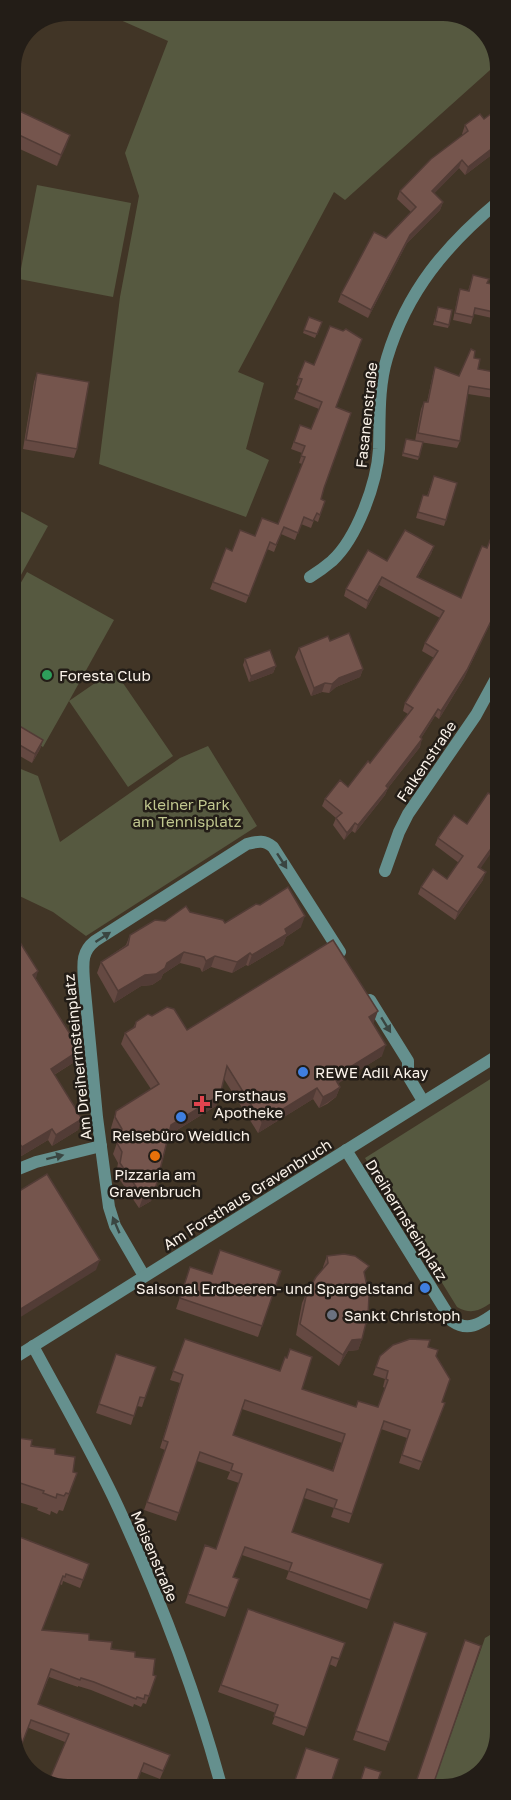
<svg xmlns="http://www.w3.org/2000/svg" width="511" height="1800" viewBox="0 0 511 1800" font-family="'Golos Text',sans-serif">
  <rect width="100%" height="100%" fill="#413526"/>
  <!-- green -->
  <g fill="#565940">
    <polygon points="100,11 450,11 481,25 499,56 499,62 345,200 334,192 238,372 264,383 246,449 269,460 246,517 99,464 120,297 139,196 125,153 168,41"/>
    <polygon points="37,185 131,203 113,297 19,279"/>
    <polygon points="11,506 48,526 11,593"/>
    <polygon points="27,572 114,620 69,701 114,670 173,756 128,787 69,701 43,747 11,729 11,600"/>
    <polygon points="208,746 257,826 86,936 53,912 11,892 11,765 38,776 60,842 180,758"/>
    <path d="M500 1073V1297C484 1307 475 1317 457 1307L365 1158Z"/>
    <polygon points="500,1629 500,1732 488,1767 455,1788 432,1788 485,1638"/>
  </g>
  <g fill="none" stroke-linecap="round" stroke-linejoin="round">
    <!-- minor -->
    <g stroke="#65908e" stroke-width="12">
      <path d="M310 577C318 572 325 567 332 561 357 538 377 483 379 449 380 419 378 388 387 358 407 291 446 245 499 201"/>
      <polyline points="385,871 399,832 408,814 476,715 500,671"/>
      <polyline points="370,1000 408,1061 408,1076 423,1101"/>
      <path d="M346 1150 452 1321C471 1334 484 1320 500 1310"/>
      <polyline points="11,1172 36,1162 101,1146"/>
      <path d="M144 1276 115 1226 109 1207 97 1117 84 981C83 964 81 952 95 941L247 844C259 841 264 840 273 847L340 952"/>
      <path d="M33 1346C62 1400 93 1453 118 1507 160 1598 196 1692 222 1789"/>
      <polyline points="11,1360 500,1054"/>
    </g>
  </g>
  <!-- wall -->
  <g fill="#654942" fill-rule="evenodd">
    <polygon points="11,107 70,135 57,166 11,145"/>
    <polygon points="499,115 499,151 498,150 465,175 459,168 434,193 443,202 440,210 407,243 368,318 338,302 341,294 386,238 411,212 397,199 400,191 463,135 462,134 465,125"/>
    <polygon points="473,275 487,283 494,312 492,318 474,314 471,324 453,320 458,295 460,289 468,291"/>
    <polygon points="438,307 449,325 448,328 433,325"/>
    <polygon points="309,317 322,322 315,338 303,333"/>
    <polygon points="474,358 478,369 500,373 500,399 468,394 460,441 457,448 420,442 419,457 418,460 402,456 406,439 415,441 421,409 424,402 427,402 433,374 435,367 459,376"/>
    <polygon points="305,361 314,365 336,407 324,489 321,499 325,501 318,522 314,520 311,528 301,524 295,540 281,534 274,552 267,549 246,603 210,589 226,548 232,551 255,536 278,524 302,464 299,463 302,453 291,449 300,425 311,429 319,409 294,399 299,386 296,385"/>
    <polygon points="37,373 77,449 74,458 23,449 34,382"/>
    <polygon points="434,476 446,520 444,526 416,518 421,501 427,496"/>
    <polygon points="434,546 431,554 418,577 461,598 497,575 500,601 491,622 464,678 439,719 435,716 421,738 420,747 388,788 385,795 355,833 352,831 344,840 333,825 336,818 322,806 325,799 348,787 370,763 408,714 403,711 405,703 434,658 422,651 425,643 440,618 379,585 366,609 344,596 346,589 387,561"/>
    <polygon points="330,641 363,669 360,677 336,687 329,693 322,692 311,696 295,657 299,648"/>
    <polygon points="245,659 276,666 273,673 249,682 243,665"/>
    <polygon points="11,721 43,740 40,749 32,763 11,751"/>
    <polygon points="500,783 500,840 480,868 483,880 455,920 418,894 421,887 447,879 459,863 435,845 438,838 467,824 492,795"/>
    <polygon points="190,912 225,923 301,927 286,937 283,945 248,966 246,965 232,973 211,967 202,972 200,968 180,963 163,974 161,979 152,985 141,986 114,1003 97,973 101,962 126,945 130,935 165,921"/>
    <polygon points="36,979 80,1050 76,1061 54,1075 82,1119 78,1130 52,1146 48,1140 18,1158 16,1155"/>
    <polygon points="136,1022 187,1030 374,1022 373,1023 382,1056 338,1083 340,1087 336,1097 327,1104 319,1108 313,1099 258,1133 224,1079 216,1106 169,1135 155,1190 151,1201 139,1208 116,1174 118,1163 113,1154 118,1140 111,1128 116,1111 151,1089 121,1044 125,1033 133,1028"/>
    <polygon points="327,1256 365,1277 362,1339 358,1350 348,1351 339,1366 296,1335 302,1303 307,1292 323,1269 323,1267"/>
    <polygon points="190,1267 211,1274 281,1271 258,1337 176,1309"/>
    <path d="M185 1339 280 1371 287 1358 302 1389 356 1407H378L385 1388 383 1387 385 1379 373 1375 380 1356 428 1347 436 1356 442 1402 445 1403 419 1470 399 1463 407 1438 381 1429 349 1523 331 1517 334 1508 304 1498 292 1532 383 1564 367 1609 286 1579 289 1571 242 1555 233 1577 239 1579 225 1617 185 1603 205 1545 216 1549 239 1483 227 1479 230 1472 197 1461 176 1521 144 1510 165 1450 160 1448 180 1383 170 1380ZM242 1409 342 1443 332 1471 233 1435Z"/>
    <polygon points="116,1354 145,1398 142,1407 137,1406 131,1425 96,1413"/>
    <polygon points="11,1437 55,1454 73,1472 77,1473 63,1511 59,1510 57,1514 51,1511 50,1515 37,1510 38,1508 12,1500"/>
    <polygon points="12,1534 89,1564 80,1588 63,1581 62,1585 60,1584 42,1630 89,1640 135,1657 153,1675 156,1676 146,1704 143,1703 141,1707 134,1704 133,1707 91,1690 78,1686 78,1687 49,1677 38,1704 170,1755 160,1779 29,1728 15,1653 12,1652"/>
    <polygon points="248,1609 345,1643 336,1667 329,1664 304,1736 272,1724 276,1713 218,1692"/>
    <polygon points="394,1622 427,1633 385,1751 353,1740"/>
  </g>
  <!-- shaded-wall -->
  <g fill="#523c36">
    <polygon points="70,135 66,147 57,166 61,155"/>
    <polygon points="499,143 498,150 465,175 468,167"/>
    <polygon points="462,160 459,168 429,199 432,191"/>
    <polygon points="443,202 440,210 407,243 368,318 371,310 410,235"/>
    <polygon points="434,546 431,554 414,584 417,577"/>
    <polygon points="382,577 379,585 366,609 368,601"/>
    <polygon points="500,600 491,622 464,678 439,719 441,711"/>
    <polygon points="276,666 273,673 249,682 251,676"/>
    <polygon points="363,669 360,677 336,687 329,693 332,684 339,678"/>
    <polygon points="325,683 322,692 311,696 314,688"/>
    <polygon points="438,709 435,716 417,745 420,737"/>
    <polygon points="422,739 420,747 388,788 385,795 355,833 358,825"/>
    <polygon points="43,740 40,749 32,763 35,754"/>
    <polygon points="355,823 352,831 344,840 347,833"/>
    <polygon points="500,836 500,840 476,875 478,867"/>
    <polygon points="486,872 483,880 455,920 458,912"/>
    <polygon points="305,916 301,927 286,937 283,945 248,966 252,955 285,929"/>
    <polygon points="184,952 180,963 163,974 161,979 152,985 141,986 114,1003 118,991"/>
    <polygon points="250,953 246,965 232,973 237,962"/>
    <polygon points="215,956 211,967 202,972 206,961"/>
    <polygon points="38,971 35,982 33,975"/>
    <polygon points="378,1011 374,1022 365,1028 369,1017"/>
    <polygon points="386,1045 382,1056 331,1088 334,1077"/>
    <polygon points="80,1050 76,1061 47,1079 51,1069"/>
    <polygon points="340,1087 336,1097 319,1108 323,1097"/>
    <polygon points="317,1088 313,1099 258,1133 262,1122"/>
    <polygon points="220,1095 216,1106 167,1136 171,1125"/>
    <polygon points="82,1119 78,1130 52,1146 56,1135"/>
    <polygon points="52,1129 48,1140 18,1158 22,1147"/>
    <polygon points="20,1144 16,1155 11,1158 11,1150"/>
    <polygon points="155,1190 151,1201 139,1208 143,1197"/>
    <polygon points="100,1260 96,1270 11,1323 11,1315"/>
    <polygon points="362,1339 358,1350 348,1351 339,1366 343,1355 352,1340"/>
  </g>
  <!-- building -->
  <g fill="#75554d" stroke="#523c36" stroke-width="1.5" fill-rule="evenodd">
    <polygon points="11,107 70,135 61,155 15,133 11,142"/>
    <polygon points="496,110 499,115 499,143 468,167 462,160 432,191 443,202 410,235 371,310 341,294 374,232 386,238 416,207 400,191 431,159 468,131 465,125 480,114 484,119"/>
    <polygon points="473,275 489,279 487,283 499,286 494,312 475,308 473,317 455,313 460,289 469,291"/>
    <polygon points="438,307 452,310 449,325 435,321"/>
    <polygon points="309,317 322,322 317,334 304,330"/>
    <polygon points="330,326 343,331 346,329 362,339 336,407 351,413 324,488 321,499 325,501 320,515 317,513 313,521 304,517 298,533 284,527 276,545 270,542 249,596 213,582 226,548 232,551 240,530 255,536 262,518 278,524 305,457 301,456 305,446 294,442 300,425 311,429 322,402 297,392 302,379 298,378 305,361 314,365"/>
    <polygon points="471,349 475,351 474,358 480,359 478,369 500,373 500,391 469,386 460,441 418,433 424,402 428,402 435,367 459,376"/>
    <polygon points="37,373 89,382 77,449 26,440"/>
    <polygon points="406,439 423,442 419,457 403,453"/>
    <polygon points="434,476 457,483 446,520 418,512 423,495 428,496"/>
    <polygon points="405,530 434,546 417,577 461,598 482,546 487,548 491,538 497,540 500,532 500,567 497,575 500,577 500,600 494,615 467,670 441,711 438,709 420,737 422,739 386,786 388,788 358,825 355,823 347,833 336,818 342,813 325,799 340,780 348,787 368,761 370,763 413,708 405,703 438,651 425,643 444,611 382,577 368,601 346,589 368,550 387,561"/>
    <polygon points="349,633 363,669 339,678 332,684 325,683 314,688 299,648 328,636 330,641"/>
    <polygon points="270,650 276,666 251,676 245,659"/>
    <polygon points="11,721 43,740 35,754 11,740"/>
    <polygon points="500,783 500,836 478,867 486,872 458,912 421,887 433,869 447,879 463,856 438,838 454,815 467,824 488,793 492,795"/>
    <polygon points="288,887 305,916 285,929 287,934 252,955 250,953 237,962 215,956 206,961 204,957 184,952 167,963 165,968 156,974 145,975 118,991 101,962 128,945 130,935 155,920 165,921 186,906 190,912 223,920 225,923 256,904 260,905"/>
    <polygon points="11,928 38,971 33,975 80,1050 51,1069 82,1119 56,1135 52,1129 22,1147 20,1144 11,1150"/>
    <polygon points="333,940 378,1011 369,1017 386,1045 334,1077 340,1087 331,1093 323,1097 317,1088 262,1122 227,1066 220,1095 171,1125 155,1190 143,1197 120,1163 122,1152 117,1143 122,1129 115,1117 116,1111 159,1084 125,1033 135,1027 136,1022 148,1014 152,1016 167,1007 174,1009 187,1030"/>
    <polygon points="47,1174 100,1260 11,1315 11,1196"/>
    <polygon points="220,1250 281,1271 262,1326 180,1298 190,1267 212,1274"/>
    <polygon points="344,1254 355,1256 369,1266 364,1272 369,1296 368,1315 362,1339 352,1340 343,1355 300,1324 307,1292 316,1277 328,1263 327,1256"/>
    <path d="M185 1339 280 1371 285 1357 287 1358 290 1349 312 1357 302 1389 356 1407 358 1401 378 1407 388 1380 386 1379 388 1371 376 1367 380 1356 393 1345 410 1339 430 1340 428 1347 438 1350 436 1356 450 1379 442 1402 445 1403 422 1462 402 1455 410 1430 384 1421 352 1514 334 1508 337 1500 307 1489 292 1532 383 1564 370 1600 289 1571 292 1563 245 1547 233 1577 239 1579 228 1608 188 1594 205 1545 216 1549 242 1474 231 1470 233 1464 200 1452 179 1513 147 1502 168 1442 163 1440 183 1375 173 1371ZM245 1400 345 1434 333 1471 233 1435Z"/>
    <polygon points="116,1354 156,1367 145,1398 140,1397 134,1416 99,1404"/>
    <polygon points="11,1437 32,1440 31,1446 55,1449 55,1454 75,1457 73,1472 77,1473 69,1494 66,1493 64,1496 57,1494 56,1498 43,1493 44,1491 11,1480"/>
    <polygon points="12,1534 89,1564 83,1580 66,1574 65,1577 63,1576 42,1630 89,1634 89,1640 112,1642 111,1649 135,1652 135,1657 155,1659 153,1675 156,1676 149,1696 145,1695 144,1699 137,1697 136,1699 94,1682 81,1678 80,1680 51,1669 38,1704 170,1755 163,1771 144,1763 134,1789 61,1789 48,1783 69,1734 31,1720 18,1754 12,1744 12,1663 18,1645 12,1643"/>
    <polygon points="248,1609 345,1643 339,1659 332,1657 307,1728 274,1716 278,1705 221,1685"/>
    <polygon points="394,1622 427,1633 389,1742 356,1731"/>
    <polygon points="465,1640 481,1646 432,1788 414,1788"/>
    <polygon points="306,1748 339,1759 329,1789 292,1789"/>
    <polygon points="365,1767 381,1772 375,1788 358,1789"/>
  </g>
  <!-- one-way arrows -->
  <defs><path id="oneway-solid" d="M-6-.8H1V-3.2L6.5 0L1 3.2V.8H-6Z" transform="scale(1.5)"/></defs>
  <g fill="#3a4541">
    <use href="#oneway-solid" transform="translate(282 861) rotate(57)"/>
    <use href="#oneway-solid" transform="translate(103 937) rotate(-33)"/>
    <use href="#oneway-solid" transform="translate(386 1025) rotate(58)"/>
    <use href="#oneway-solid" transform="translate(55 1157) rotate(-14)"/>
    <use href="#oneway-solid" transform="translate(116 1225) rotate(-113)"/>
  </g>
  <!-- markers -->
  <circle fill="#2e9e5b" stroke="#231d17" stroke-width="2" cx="47" cy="675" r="6"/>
  <g fill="#3f7fe0" stroke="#231d17" stroke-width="2">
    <circle cx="303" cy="1072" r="6"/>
    <circle cx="181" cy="1117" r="6"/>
    <circle cx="425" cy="1288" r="6"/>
  </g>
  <path fill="#e0444e" stroke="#231d17" stroke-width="2" d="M199 1095h6v6h6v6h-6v6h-6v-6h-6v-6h6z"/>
  <circle fill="#e8710a" stroke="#231d17" stroke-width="2" cx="155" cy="1156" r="6"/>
  <circle fill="#6b7280" stroke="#231d17" stroke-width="2" cx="332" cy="1315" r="6"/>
  <g text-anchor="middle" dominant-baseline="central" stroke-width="5" stroke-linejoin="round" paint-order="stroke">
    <!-- street labels -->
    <g font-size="15" fill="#fbf3ea" stroke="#231d17">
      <text transform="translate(366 415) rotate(-84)">Fasanenstraße</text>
      <text transform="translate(426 761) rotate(-56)">Falkenstraße</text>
      <text transform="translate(77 1057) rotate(-96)">Am Dreiherrnsteinplatz</text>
      <text transform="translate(247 1194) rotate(-32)">Am Forsthaus Gravenbruch</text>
      <text transform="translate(407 1220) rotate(58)">Dreiherrnsteinplatz</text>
      <text transform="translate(155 1556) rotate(67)">Meisenstraße</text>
    </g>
    <!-- poi labels -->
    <g font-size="15" fill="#fbf3ea" stroke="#231d17" text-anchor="start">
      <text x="59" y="675">Foresta Club</text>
      <text x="315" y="1072">REWE Adil Akay</text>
      <text x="214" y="1095">Forsthaus<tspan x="214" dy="17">Apotheke</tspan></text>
      <text x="181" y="1135" text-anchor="middle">Reisebüro Weidlich</text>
      <text x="155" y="1174" text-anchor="middle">Pizzaria am<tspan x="155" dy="17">Gravenbruch</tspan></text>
      <text x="413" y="1288" text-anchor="end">Saisonal Erdbeeren- und Spargelstand</text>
      <text x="344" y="1315">Sankt Christoph</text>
    </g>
    <!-- park labels -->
    <g font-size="15" fill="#c1c78f" stroke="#231d17">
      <text x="187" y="804">kleiner Park<tspan x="187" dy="17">am Tennisplatz</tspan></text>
    </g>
  </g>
  <!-- crop -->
  <path d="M0 0H511V1800H0ZM68 21H443A47 47 0 0 1 490 68V1732A47 47 0 0 1 443 1779H68A47 47 0 0 1 21 1732V68A47 47 0 0 1 68 21Z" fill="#231d17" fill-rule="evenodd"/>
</svg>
